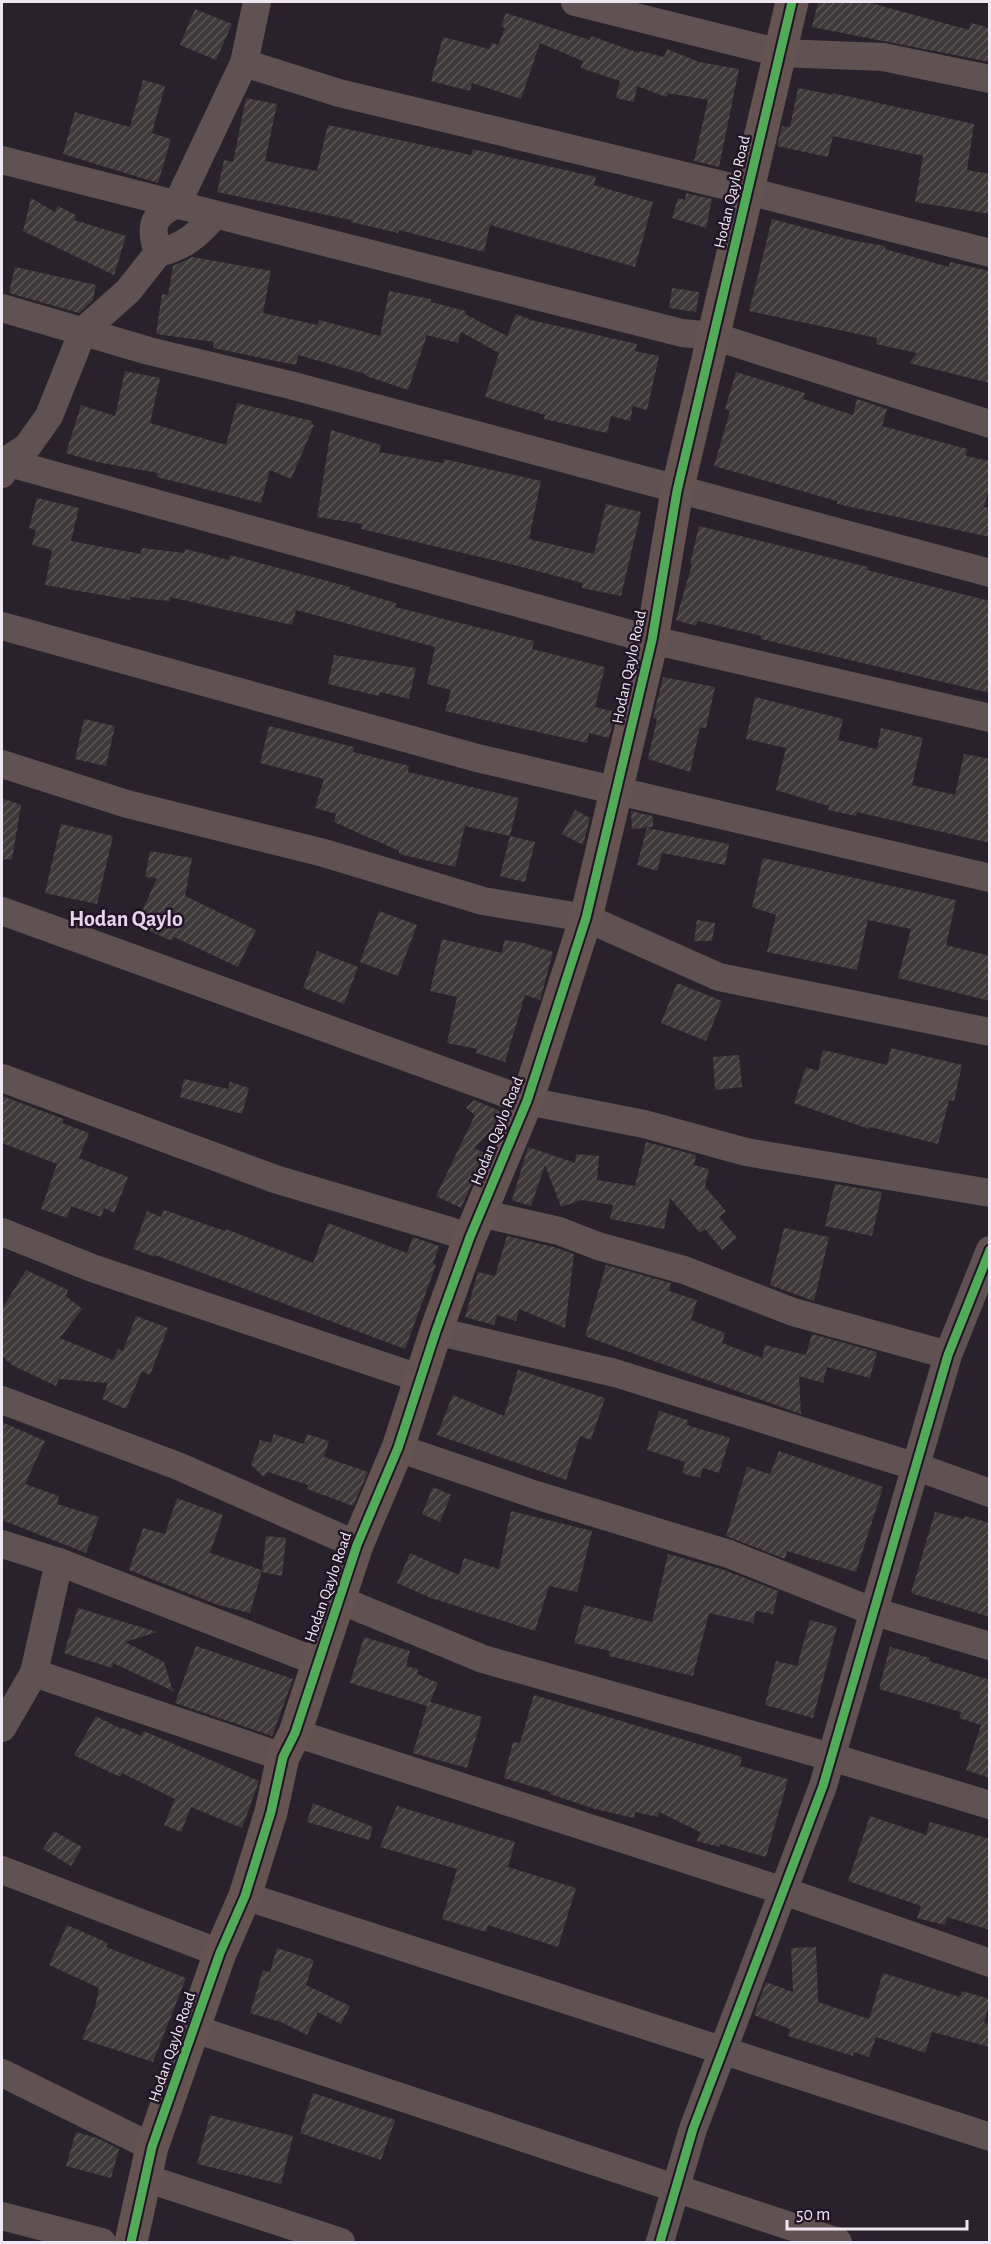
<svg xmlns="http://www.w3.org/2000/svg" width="991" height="2244" viewBox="0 0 991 2244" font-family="'Alegreya Sans',sans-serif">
  <defs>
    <pattern id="building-hatch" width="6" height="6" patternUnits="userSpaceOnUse" patternTransform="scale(1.5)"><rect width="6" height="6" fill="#3f393a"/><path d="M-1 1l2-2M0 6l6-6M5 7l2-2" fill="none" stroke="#5b5657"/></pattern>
  </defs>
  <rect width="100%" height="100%" fill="#29222c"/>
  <!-- building -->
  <g fill="url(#building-hatch)">
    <polygon points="818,2 867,2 969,30 971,23 990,28 990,62 812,27"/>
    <polygon points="195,9 232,24 216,60 180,45"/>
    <polygon points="506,13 590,40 591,36 639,53 640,51 664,57 667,49 699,62 739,69 719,167 694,161 708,100 668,93 666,97 637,86 634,102 616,98 620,81 581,68 583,61 540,43 521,99 472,83 470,91 431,81 443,37 489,49 492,43 498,45 505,28 501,26"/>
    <polygon points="143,80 165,86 152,133 171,139 158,183 63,154 75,112 130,127"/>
    <polygon points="798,88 833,95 833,93 974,124 967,170 990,174 990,214 915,202 923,156 833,136 828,157 777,146 782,126 790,127"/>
    <polygon points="246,98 277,104 265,161 317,171 328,125 471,155 473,149 596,177 594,185 653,202 635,267 490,225 484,252 399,230 398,233 351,222 351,220 217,192 224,160 233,162"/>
    <polygon points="686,193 712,199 706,228 672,218 678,198 685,200"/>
    <polygon points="31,198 55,212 58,206 76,215 74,220 126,236 114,275 23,231"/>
    <polygon points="772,219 855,241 886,246 885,249 949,267 950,262 990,271 990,383 909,363 917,353 876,344 877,338 749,311"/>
    <polygon points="192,257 271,271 263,313 318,325 319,320 380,336 389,291 431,299 431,302 466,311 465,314 507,336 516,314 531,320 637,344 635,351 659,356 647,410 633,406 630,421 611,416 607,433 544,419 545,415 485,397 499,353 461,332 458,343 427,335 408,390 366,376 366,374 298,355 296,365 213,348 214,342 156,334 162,294 168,295 173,266"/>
    <polygon points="15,267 96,285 93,300 79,313 9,293"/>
    <polygon points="672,288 699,292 696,312 669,308"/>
    <polygon points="125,371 160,378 150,423 226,445 237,403 312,421 311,424 314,425 291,479 270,470 261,503 157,477 158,473 97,462 66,453 81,405 115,416"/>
    <polygon points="736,372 805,393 803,399 853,415 857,399 887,409 882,426 967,449 966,456 990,461 990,485 984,507 990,508 990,537 837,504 837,501 714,466 730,411 725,409"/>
    <polygon points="331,430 381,445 379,452 443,463 444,459 541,481 529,539 594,554 606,504 641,512 621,596 582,588 583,583 510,564 361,529 362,524 317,517"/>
    <polygon points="37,498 79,508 71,541 141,554 142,548 184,553 185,549 229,560 230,555 350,587 349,589 396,603 395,607 534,641 532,649 605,667 595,707 616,712 609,738 589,733 587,743 445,711 451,690 427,684 435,647 296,610 292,625 170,597 170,601 130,597 130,600 45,585 52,550 32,545 36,530 29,528"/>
    <polygon points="699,526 868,567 867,570 990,601 990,693 761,639 762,636 698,621 696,626 676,620 692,564 690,564"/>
    <polygon points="334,655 416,668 409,699 380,692 379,696 328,684"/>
    <polygon points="663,677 715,687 706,728 700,727 690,772 648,759 657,719 653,718"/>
    <polygon points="755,697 843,719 838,740 877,749 881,728 923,738 912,785 955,795 964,754 990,759 990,843 857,812 856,816 828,810 829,806 776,790 786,748 746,739"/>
    <polygon points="84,719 115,726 106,766 75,759"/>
    <polygon points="269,726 354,747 353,752 409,766 408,772 519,798 510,836 465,826 455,867 399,854 399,851 334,822 336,814 315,808 324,779 260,763"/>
    <polygon points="2,798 21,805 12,860 2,859"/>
    <polygon points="575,810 590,818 583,845 562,834"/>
    <polygon points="631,811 653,816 653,827 632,829"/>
    <polygon points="61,824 113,836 97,904 45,893"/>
    <polygon points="647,828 729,844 725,865 662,853 657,871 637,865"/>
    <polygon points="510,836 535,842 525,882 500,876"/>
    <polygon points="150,851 192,858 185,896 256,930 238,967 174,937 172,941 136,925 157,878 145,877"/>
    <polygon points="763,858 956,900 946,945 990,956 990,1001 898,978 911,929 868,920 857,970 767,952 776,915 752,907"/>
    <polygon points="379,911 417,925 398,976 360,962"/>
    <polygon points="697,920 715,923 712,941 694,941"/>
    <polygon points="442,939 502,953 504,940 524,943 553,952 540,1000 525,995 505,1062 476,1053 477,1049 447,1043 457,997 430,991"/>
    <polygon points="317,951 358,967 344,1004 303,988"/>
    <polygon points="677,983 722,1001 706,1041 661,1023"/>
    <polygon points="891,1048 962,1065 954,1101 949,1100 938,1144 870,1127 869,1129 794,1103 806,1067 818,1071 823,1050 887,1065"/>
    <polygon points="739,1055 742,1087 715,1090 713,1057"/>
    <polygon points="184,1079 228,1089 230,1082 249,1088 242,1114 180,1097"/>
    <polygon points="2,1096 64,1119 62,1123 89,1133 79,1158 128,1177 114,1213 104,1208 101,1217 71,1206 67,1218 41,1209 57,1164 2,1143"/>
    <polygon points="474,1100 502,1112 497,1124 474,1148 485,1153 461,1208 436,1196 475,1115 466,1108"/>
    <polygon points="646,1142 696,1155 694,1165 709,1169 705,1187 726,1211 719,1217 737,1238 722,1250 705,1229 700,1233 670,1198 664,1229 610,1219 613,1205 582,1200 561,1207 545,1165 531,1206 512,1200 528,1147 575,1163 576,1154 599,1156 597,1180 635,1186"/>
    <polygon points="835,1184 882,1192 872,1236 825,1226"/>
    <polygon points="164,1210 225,1231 226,1229 313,1263 328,1223 407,1253 413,1237 439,1246 433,1264 436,1265 405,1349 155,1255 155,1257 133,1249 147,1211 161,1217"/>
    <polygon points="784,1228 829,1237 814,1301 770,1285"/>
    <polygon points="507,1236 554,1247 574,1254 565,1328 519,1309 516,1321 497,1315 494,1325 465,1317 478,1272 495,1276"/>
    <polygon points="606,1265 671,1283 669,1291 697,1300 691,1320 725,1333 722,1343 762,1358 765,1345 806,1355 812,1334 877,1352 870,1378 827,1367 823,1383 799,1376 801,1414 585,1336"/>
    <polygon points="26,1270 68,1290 66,1296 82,1309 60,1338 113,1360 118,1349 123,1351 136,1316 168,1328 150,1375 142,1371 126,1409 102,1399 108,1383 59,1379 56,1386 12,1365 2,1356 2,1309"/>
    <polygon points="518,1370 605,1398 591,1440 580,1436 566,1480 437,1435 453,1395 504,1416"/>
    <polygon points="659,1411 688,1420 687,1425 730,1438 719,1473 703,1468 700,1478 682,1473 685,1462 647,1450"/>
    <polygon points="2,1422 45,1441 25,1484 59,1496 57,1504 99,1517 86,1553 2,1520"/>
    <polygon points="274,1434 304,1444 307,1434 329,1441 324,1457 368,1472 353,1506 307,1489 308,1485 268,1472 264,1477 251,1465 260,1440 271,1443"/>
    <polygon points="779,1451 883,1487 856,1572 787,1551 785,1559 726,1536 747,1467 770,1474"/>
    <polygon points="433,1487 451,1495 440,1522 422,1514"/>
    <polygon points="177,1498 223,1515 210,1553 262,1570 250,1613 218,1605 129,1570 143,1528 165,1534"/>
    <polygon points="511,1511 592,1531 577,1592 549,1586 535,1631 431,1598 397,1583 410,1553 459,1575 464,1558 499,1569"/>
    <polygon points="935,1512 964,1519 965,1516 990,1523 990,1617 911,1593"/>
    <polygon points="266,1536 286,1538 282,1576 262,1572"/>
    <polygon points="668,1554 724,1570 778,1591 773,1614 756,1611 753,1623 709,1613 693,1676 609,1656 610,1651 574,1643 584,1605 652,1622"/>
    <polygon points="78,1608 157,1632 125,1642 164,1662 173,1691 113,1663 112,1668 64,1653"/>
    <polygon points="810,1620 837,1627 813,1718 765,1705 776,1661 797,1666"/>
    <polygon points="364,1637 410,1651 406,1666 418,1669 417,1674 438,1683 430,1702 482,1717 467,1768 413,1753 427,1706 350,1683"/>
    <polygon points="196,1646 293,1679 272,1736 175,1703"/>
    <polygon points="890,1647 930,1658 929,1661 990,1680 990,1778 966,1770 981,1725 959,1718 961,1712 879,1689"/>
    <polygon points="534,1695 742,1757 740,1766 788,1779 766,1857 720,1844 719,1847 697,1841 700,1832 659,1812 658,1817 635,1812 634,1818 595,1809 550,1794 551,1792 504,1778 513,1742 520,1743"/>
    <polygon points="96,1716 121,1729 121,1727 141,1736 144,1731 259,1781 242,1828 191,1807 181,1832 164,1825 175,1799 122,1773 120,1777 74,1755"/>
    <polygon points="313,1803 373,1827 369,1840 307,1822"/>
    <polygon points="397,1806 515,1842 508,1867 576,1888 558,1947 488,1925 486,1932 442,1919 457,1869 380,1847"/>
    <polygon points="870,1816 926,1835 930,1822 990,1839 990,1930 947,1917 945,1925 917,1918 921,1906 848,1881"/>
    <polygon points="54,1831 82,1847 71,1866 43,1849"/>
    <polygon points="67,1925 108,1943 106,1947 186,1978 153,2062 82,2039 95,2008 99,1988 49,1965"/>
    <polygon points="816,1947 818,2002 869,2019 883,1973 960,1997 962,1991 990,1999 984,2023 990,2024 990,2047 932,2032 925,2053 876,2037 869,2057 854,2052 853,2056 788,2036 790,2029 754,2015 766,1982 793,1992 791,1948"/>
    <polygon points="277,1948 314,1960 306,1985 350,2006 341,2024 318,2012 307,2035 281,2022 250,2013 263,1970 270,1972"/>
    <polygon points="313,2093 395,2120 381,2160 300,2133"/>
    <polygon points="210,2115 293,2136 281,2184 197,2164"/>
    <polygon points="76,2132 97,2138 119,2149 111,2178 66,2166"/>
  </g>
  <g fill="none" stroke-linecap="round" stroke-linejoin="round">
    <!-- street -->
    <g stroke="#605252" stroke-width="28">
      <polyline points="575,2 780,53 883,57 990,79"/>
      <polyline points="244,63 339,93 748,191 990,253"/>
      <polyline points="2,160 682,333 713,336 990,424"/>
      <path d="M158 253C183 247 197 236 214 216"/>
      <polyline points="2,308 149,351 290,385 990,573"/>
      <polyline points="2,461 652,640 990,718"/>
      <path d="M2 474 4 462 27 447 49 416 83 331 128 291 158 253C150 227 151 216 177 204L244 63 257 2"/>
      <polyline points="2,626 477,758 990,878"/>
      <polyline points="2,764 127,804 324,853 483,901 586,918 719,977 990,1032"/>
      <polyline points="2,911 527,1101 644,1124 746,1152 990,1193"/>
      <polyline points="2,1078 275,1179 470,1237"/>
      <polyline points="480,1213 559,1231 598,1246 684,1270 793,1312 948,1355"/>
      <polyline points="2,1232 92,1268 419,1378"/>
      <polyline points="436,1331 615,1373 917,1467 990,1493"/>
      <polyline points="2,1400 178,1466 357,1545"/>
      <polyline points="398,1448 536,1495 729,1554 872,1611 990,1646"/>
      <polyline points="2,1544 59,1562 318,1662"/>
      <polyline points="340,1600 483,1659 831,1757 990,1805"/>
      <polyline points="34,1673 283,1757"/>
      <polyline points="2,1728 34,1673 59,1562"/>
      <polyline points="295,1733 781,1890 990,1963"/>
      <polyline points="2,1870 220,1953"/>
      <polyline points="245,1896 990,2137"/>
      <polyline points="195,2029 838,2242"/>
      <polyline points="2,2073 152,2147"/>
      <polyline points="145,2178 341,2242"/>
      <polyline points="2,2216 102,2242"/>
      <polyline points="660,2242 693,2129 823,1786 948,1355 990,1250"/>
    </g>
    <!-- secondary -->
    <polyline stroke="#645351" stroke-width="33" points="131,2242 152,2147 220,1953 245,1896 271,1812 283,1757 295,1733 357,1545 398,1448 436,1331 470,1237 527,1101 586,918 652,640 677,491 792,2"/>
    <defs>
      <g id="cycleway">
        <polyline points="131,2242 152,2147 220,1953 245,1896 271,1812 283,1757 295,1733 357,1545 398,1448 436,1331 470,1237 527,1101 586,918 652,640 677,491 792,2"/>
        <polyline points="660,2242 693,2129 823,1786 948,1355 990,1250"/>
      </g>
    </defs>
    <!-- cycleway casing -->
    <use href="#cycleway" stroke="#211526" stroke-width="13"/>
    <!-- cycleway -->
    <use href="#cycleway" stroke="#51ab58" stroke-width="9"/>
  </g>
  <g text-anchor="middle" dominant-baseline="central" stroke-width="5" stroke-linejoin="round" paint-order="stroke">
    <!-- street labels -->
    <g font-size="16" fill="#efe7f3" stroke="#211526">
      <text transform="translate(732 192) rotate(-77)">Hodan Qaylo Road</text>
      <text transform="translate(629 667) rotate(-78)">Hodan Qaylo Road</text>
      <text transform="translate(497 1131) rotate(-68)">Hodan Qaylo Road</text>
      <text transform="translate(328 1587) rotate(-71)">Hodan Qaylo Road</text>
      <text transform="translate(172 2047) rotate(-71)">Hodan Qaylo Road</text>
    </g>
    <!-- district labels -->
    <g font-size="22" font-weight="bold" fill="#e5d5ed" stroke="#211526">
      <text x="126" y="919">Hodan Qaylo</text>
    </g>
  </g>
  <!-- border -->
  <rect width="991" height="2244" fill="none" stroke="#efe7f3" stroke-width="6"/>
  <!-- scale -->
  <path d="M787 2220v9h180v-9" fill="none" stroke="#efe7f3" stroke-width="3"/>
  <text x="796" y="2220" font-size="18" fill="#efe7f3" stroke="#211526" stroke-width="4.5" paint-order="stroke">50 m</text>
</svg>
